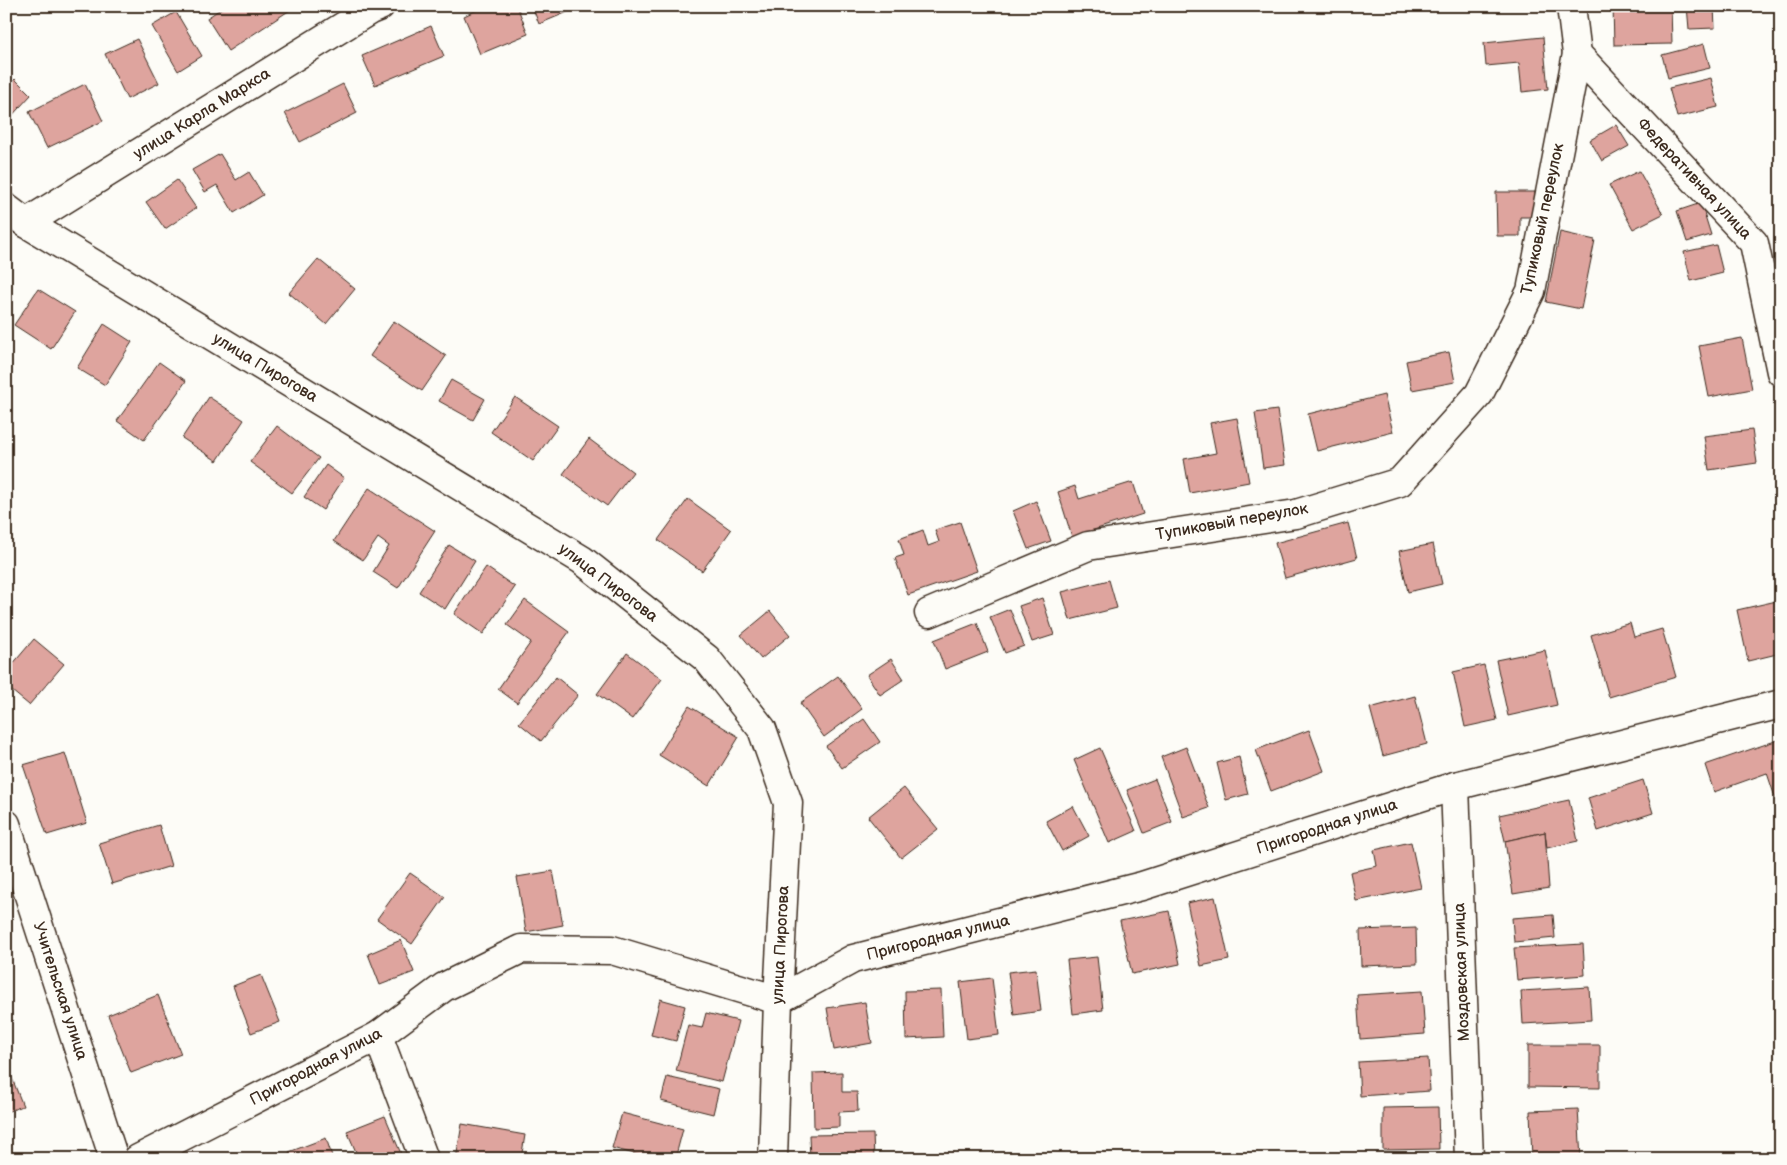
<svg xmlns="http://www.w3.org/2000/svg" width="1787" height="1165" viewBox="0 0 1787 1165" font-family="'Balsamiq Sans',sans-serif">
  <rect width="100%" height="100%" fill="#fdfcf7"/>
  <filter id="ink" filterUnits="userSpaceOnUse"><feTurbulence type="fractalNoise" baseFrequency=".02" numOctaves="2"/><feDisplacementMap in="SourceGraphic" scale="10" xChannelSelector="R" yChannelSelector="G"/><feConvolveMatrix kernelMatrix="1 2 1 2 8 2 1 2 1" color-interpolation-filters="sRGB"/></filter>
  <g filter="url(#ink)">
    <!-- building -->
    <g fill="#dea49e" stroke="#3b2a1e">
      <polygon points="225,6 288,6 290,10 228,51 207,18"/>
      <polygon points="486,6 517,6 528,34 480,54 464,16"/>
      <polygon points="532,6 582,6 539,24"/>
      <polygon points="1613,6 1671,6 1672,44 1614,45"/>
      <polygon points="1687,6 1714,6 1715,28 1689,29"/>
      <polygon points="176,12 202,56 178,71 152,26"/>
      <polygon points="431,26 444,56 375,85 362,56"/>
      <polygon points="1543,37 1548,89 1522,92 1519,63 1486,66 1484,43"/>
      <polygon points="137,39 159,83 127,99 105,54"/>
      <polygon points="1704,44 1710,68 1668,78 1662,55"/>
      <polygon points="1711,78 1718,107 1677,117 1669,88"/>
      <polygon points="15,79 31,95 7,121 6,88"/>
      <polygon points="85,84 103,121 47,148 29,112"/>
      <polygon points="343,84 357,113 300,142 285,113"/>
      <polygon points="1616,125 1629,146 1602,161 1590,140"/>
      <polygon points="220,154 236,180 249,172 263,195 234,213 217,185 205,192 192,170"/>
      <polygon points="1639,171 1663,214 1633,229 1609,185"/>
      <polygon points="177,180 196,208 165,229 146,202"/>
      <polygon points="1496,192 1539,192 1539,217 1520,217 1520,236 1497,236"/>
      <polygon points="1701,203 1711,235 1687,242 1677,211"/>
      <polygon points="1560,232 1595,240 1581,309 1546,302"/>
      <polygon points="1716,245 1723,273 1691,281 1684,252"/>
      <polygon points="318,259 355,289 326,324 289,293"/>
      <polygon points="38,289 75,312 51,349 14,325"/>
      <polygon points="394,321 446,356 422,391 370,356"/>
      <polygon points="104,324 132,342 105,385 77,368"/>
      <polygon points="1742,338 1752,389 1709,397 1699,346"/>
      <polygon points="1449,352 1455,382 1412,390 1406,361"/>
      <polygon points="159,362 186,381 144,440 117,421"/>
      <polygon points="451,380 485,399 473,420 439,401"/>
      <polygon points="1384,395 1393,432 1317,451 1308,414"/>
      <polygon points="209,397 244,420 217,461 182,438"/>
      <polygon points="515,397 558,426 533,461 491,432"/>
      <polygon points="1277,410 1285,465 1263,468 1255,413"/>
      <polygon points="1237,418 1249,482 1190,493 1184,459 1216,453 1210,423"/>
      <polygon points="277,426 319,458 292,493 250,462"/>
      <polygon points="1752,430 1757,463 1709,470 1704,436"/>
      <polygon points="589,439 633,472 607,506 563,474"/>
      <polygon points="326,465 344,478 323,510 304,497"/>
      <polygon points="1133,482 1143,514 1072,537 1058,492 1075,486 1079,499"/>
      <polygon points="369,488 435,531 398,588 373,572 389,546 378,538 363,560 334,541"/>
      <polygon points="688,499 731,530 702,571 658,540"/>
      <polygon points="1036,501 1051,541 1028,549 1013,511"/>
      <polygon points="960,522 977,571 908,595 895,558 904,555 899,539 923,530 928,546 939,542 935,530"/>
      <polygon points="1348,523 1357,558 1285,578 1275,543"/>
      <polygon points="1433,544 1442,584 1408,592 1399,551"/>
      <polygon points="449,545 475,561 445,609 419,592"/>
      <polygon points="486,567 515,587 483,634 454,614"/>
      <polygon points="1109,580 1117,608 1070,620 1062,592"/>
      <polygon points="1042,598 1054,635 1032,642 1019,606"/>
      <polygon points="525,600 569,632 517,703 498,689 531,642 507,625"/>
      <polygon points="1781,600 1781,653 1748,661 1737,610"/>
      <polygon points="1010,609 1024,646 1005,653 990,617"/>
      <polygon points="770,611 790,635 761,659 741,635"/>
      <polygon points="977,623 988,652 945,669 934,640"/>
      <polygon points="1630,623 1634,637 1662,629 1676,677 1609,697 1591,635"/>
      <polygon points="34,639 64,664 29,705 6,686 6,672"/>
      <polygon points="1545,650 1557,705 1508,716 1496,660"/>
      <polygon points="627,653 662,679 632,719 597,694"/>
      <polygon points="891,659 904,679 880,695 867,675"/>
      <polygon points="1484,665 1497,720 1465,727 1453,672"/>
      <polygon points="838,676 862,709 824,737 800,703"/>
      <polygon points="556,677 578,695 541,741 519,723"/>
      <polygon points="1415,696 1427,744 1383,756 1370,708"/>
      <polygon points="689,706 739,737 709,786 659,755"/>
      <polygon points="864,719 880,742 842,768 826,746"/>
      <polygon points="1309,730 1324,771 1271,791 1256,750"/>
      <polygon points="1781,739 1781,804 1778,806 1767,773 1714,792 1705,765"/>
      <polygon points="1186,747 1209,808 1183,817 1161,757"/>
      <polygon points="1100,748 1136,831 1109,843 1074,760"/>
      <polygon points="65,753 87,823 47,835 23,765"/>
      <polygon points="1239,757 1248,794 1226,800 1217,763"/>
      <polygon points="1155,779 1172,822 1144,833 1127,790"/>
      <polygon points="1643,780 1653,813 1598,831 1588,798"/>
      <polygon points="904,788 938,829 901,858 868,817"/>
      <polygon points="1569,800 1578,841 1547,848 1545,832 1505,841 1499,815"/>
      <polygon points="1073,806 1089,836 1062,851 1046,821"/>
      <polygon points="159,825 171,866 112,884 99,843"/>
      <polygon points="1545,832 1549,888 1513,894 1505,841"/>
      <polygon points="1411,842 1421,888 1356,901 1350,872 1377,866 1374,850"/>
      <polygon points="553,871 563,925 526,932 517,877"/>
      <polygon points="410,873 445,897 412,944 377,919"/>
      <polygon points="1215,897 1229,960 1201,966 1187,903"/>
      <polygon points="1169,911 1180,964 1132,974 1120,921"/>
      <polygon points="1553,915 1555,938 1514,942 1512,918"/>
      <polygon points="1416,928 1417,964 1361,966 1360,930"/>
      <polygon points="401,940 414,972 380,985 368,954"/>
      <polygon points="1583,944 1585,975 1517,980 1514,948"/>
      <polygon points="1097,957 1103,1010 1073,1014 1067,960"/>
      <polygon points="1036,969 1041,1011 1014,1015 1008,972"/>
      <polygon points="261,975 280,1022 251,1033 233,986"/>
      <polygon points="992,978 999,1035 967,1039 960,982"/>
      <polygon points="1589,987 1591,1020 1523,1024 1521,991"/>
      <polygon points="941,990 943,1037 906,1039 905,991"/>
      <polygon points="1422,991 1425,1034 1360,1039 1357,995"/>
      <polygon points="158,995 181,1054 131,1073 108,1015"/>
      <polygon points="660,999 685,1006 676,1041 651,1035"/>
      <polygon points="865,1002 872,1043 834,1050 827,1008"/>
      <polygon points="706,1013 738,1021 722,1082 676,1071 688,1025 702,1028"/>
      <polygon points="1528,1045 1600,1045 1600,1088 1528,1087"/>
      <polygon points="1428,1058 1430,1091 1360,1096 1358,1062"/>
      <polygon points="6,1063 23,1106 6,1112"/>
      <polygon points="842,1072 842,1092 857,1092 858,1111 839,1112 839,1127 814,1128 813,1073"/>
      <polygon points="667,1077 719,1089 713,1114 661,1101"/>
      <polygon points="1438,1107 1439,1149 1383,1150 1383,1108"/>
      <polygon points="1578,1109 1581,1159 1532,1159 1530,1111"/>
      <polygon points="622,1113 683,1129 675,1159 653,1159 612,1148"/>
      <polygon points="385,1116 402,1156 396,1159 359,1159 347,1131"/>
      <polygon points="462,1124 525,1135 521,1159 456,1159"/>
      <polygon points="873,1134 874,1159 810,1159 809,1135"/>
      <polygon points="326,1138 333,1159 291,1159 289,1152"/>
    </g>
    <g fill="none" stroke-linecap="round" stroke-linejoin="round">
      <defs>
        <g id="minor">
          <polyline points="1571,6 1577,54 1754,243 1781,372"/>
          <polyline points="6,208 26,223 582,560 707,659 762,729 788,803 778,1000 773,1159"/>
          <polyline points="26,223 370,10 380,6"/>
          <polyline points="929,613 1088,546 1296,514 1400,482 1479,394 1531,291 1577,54"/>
          <polyline points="1455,786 1469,1159"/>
          <polyline points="6,824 114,1159"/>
          <polyline points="378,1036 424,1159"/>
          <polyline points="138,1159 378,1036 444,987 521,949 612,950 778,1000 853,959 1142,886 1455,786 1781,704"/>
        </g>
      </defs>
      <!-- minor casing -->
      <use href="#minor" stroke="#3b2a1e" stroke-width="31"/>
      <!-- minor -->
      <use href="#minor" stroke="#fdfcf7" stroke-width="28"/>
    </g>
  </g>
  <g text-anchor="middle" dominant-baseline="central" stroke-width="4.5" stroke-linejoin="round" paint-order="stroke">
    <!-- street labels -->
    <g font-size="16" fill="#3b2a1e" stroke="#fdfcf7">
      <text transform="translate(202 114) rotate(-32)">улица Карла Маркса</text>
      <text transform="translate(1694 179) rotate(47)">Федеративная улица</text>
      <text transform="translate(1543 219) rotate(-78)">Тупиковый переулок</text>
      <text transform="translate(265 368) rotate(31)">улица Пирогова</text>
      <text transform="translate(1232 522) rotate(-10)">Тупиковый переулок</text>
      <text transform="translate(608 583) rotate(37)">улица Пирогова</text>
      <text transform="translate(1327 827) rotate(-18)">Пригородная улица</text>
      <text transform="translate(938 938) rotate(-14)">Пригородная улица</text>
      <text transform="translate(781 945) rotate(-87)">улица Пирогова</text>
      <text transform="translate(1462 972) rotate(-92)">Моздовская улица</text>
      <text transform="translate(60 991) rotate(72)">Учительская улица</text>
      <text transform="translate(316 1067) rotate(-28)">Пригородная улица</text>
    </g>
  </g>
  <!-- margin -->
  <rect width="1787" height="1165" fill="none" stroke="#fdfcf7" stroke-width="25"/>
  <rect x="12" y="12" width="1762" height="1140" fill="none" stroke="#3b2a1e" stroke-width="2" filter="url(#ink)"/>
</svg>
